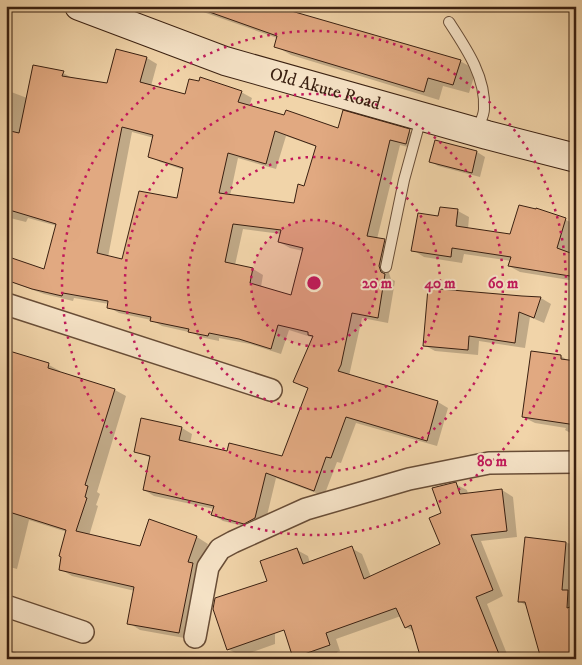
<svg xmlns="http://www.w3.org/2000/svg" width="582" height="665" viewBox="0 0 582 665" font-family="'IM FELL DW Pica',serif">
  <rect width="100%" height="100%" fill="#f1d4a9"/>
  <filter id="stains"><feTurbulence type="fractalNoise" baseFrequency=".004" numOctaves="4"/><feColorMatrix values="0 0 0 0 .2 0 0 0 0 .09 0 0 0 0 .02 0 0 0 .5 -.17"/></filter>
  <radialGradient id="worn" r=".72"><stop offset=".6" stop-color="#630" stop-opacity="0"/><stop offset="1" stop-color="#630" stop-opacity=".3"/></radialGradient>
  <!-- shadow -->
  <g fill="#0003" fill-rule="evenodd">
    <polygon points="186,6 292,6 290,12 460,61 476,70 469,93 443,86 439,100 291,55 275,46 277,38"/>
    <path d="M147 58 157 64 151 86 186 95 241 92 252 98 249 107 339 130 409 131 420 137 416 149 400 145 377 239 384 240 395 246 389 273 391 279 395 281 388 323 362 318 349 376 438 402 448 408 437 446 356 423 341 463 337 462 324 496 276 478 265 524 255 529 223 521 213 515 214 509 154 496 144 490 151 458 135 451 142 420 182 428 192 434 190 444 228 453 283 458 309 389 294 381 314 338 289 330 281 354 250 344 219 338V341L200 337 193 333 162 326 151 320 119 313 108 307 109 304 74 298 73 301 44 294 6 280V257L45 271 57 226 28 218 26 222 6 217V90L27 98 63 73 74 79 108 84ZM132 132 154 138 149 156 160 162 184 170 178 200 123 261 108 257ZM286 136 317 147 304 187 295 204 230 196 238 158 276 169ZM243 229 281 234 279 242 290 248 303 251 292 296 261 287 263 275 253 269 235 265Z"/>
    <polygon points="436,141 477,152 485,157 480,177 438,166 430,161"/>
    <polygon points="441,208 458,211 469,217 468,229 511,235 537,209 566,220 576,225 576,231 569,254 576,256 576,309 572,306 575,281 520,272 509,266 511,261 464,254 462,263 424,257 413,250 439,217"/>
    <polygon points="429,290 541,298 551,304 544,323 530,317 525,348 479,341 478,355 435,351 424,345"/>
    <polygon points="561,356 569,361 576,362 576,436 565,430 566,428 535,423 523,417"/>
    <polygon points="6,360 49,365 60,371 60,373 115,390 126,396 97,492 100,494 96,505 98,506 89,536 141,548 197,537 208,544 200,568 190,639 140,630 129,623 135,591 72,576 60,569 67,532 29,520 17,569 6,566"/>
    <polygon points="455,484 467,490 468,494 502,490 513,497 517,537 481,541 503,596 487,604 509,659 423,659 414,632 406,627 401,616 336,639 340,651 337,652 339,659 294,659 275,601 275,644 241,656 228,649 297,550 308,556 310,563 351,548 362,554 371,577 441,545 443,514"/>
    <polygon points="526,539 576,544 576,659 527,606 519,601"/>
    <polygon points="6,650 15,652 27,659 6,659"/>
    <polygon points="138,655 150,659 137,659"/>
  </g>
  <!-- building -->
  <g fill="#e1a981" stroke="#3a2011" fill-rule="evenodd">
    <polygon points="201,6 274,6 461,60 453,85 428,78 424,92 274,47 277,36 201,9"/>
    <path d="M116 49 147 57 140 82 185 94 189 79 199 81 200 77 242 91 238 102 284 115 286 110 338 128 343 110 410 129 406 144 390 140 367 236 385 239 379 266 381 272 385 274 378 318 352 313 341 365 338 371 438 401 427 441 346 417 331 458 326 457 314 491 266 473 255 518 244 524 211 515 214 506 143 490 150 456 134 452 141 418 182 427 179 440 227 451 229 443 282 456 308 388 293 382 313 336 308 335V332L278 325 271 349 239 339 209 333 208 336 188 332 189 329 150 321 151 317 107 308 108 301 63 293 62 296 32 289 6 280V256L44 269 56 224 6 209V130L19 133 33 65 64 71 62 76 107 83ZM122 127 153 135 148 157 183 168 177 198 139 191 122 259 97 253ZM275 131 316 146 304 186 298 184 294 203 219 193 228 153 266 164ZM233 224 281 230 278 242 303 248 291 295 250 283 253 268 225 262Z"/>
    <polygon points="435,140 477,151 472,173 429,162"/>
    <polygon points="519,205 536,209 536,208 566,218 557,248 576,255 576,277 508,266 511,257 452,248 451,257 411,251 418,213 438,216 440,207 458,209 456,226 510,234"/>
    <polygon points="428,288 522,296 541,297 534,318 519,312 515,343 469,336 468,350 423,346"/>
    <polygon points="6,350 49,363 48,368 115,389 85,485 88,486 85,497 87,498 76,531 140,546 149,519 197,536 188,562 193,563 179,633 127,624 134,587 59,570 61,557 59,556 66,530 6,511"/>
    <polygon points="531,351 561,355 561,359 576,361 576,425 522,417"/>
    <polygon points="456,482 460,494 502,489 507,531 471,535 493,590 476,597 501,659 421,659 411,625 405,628 396,608 326,633 330,645 293,658 284,630 227,650 213,609 215,598 267,581 260,561 297,548 303,564 352,546 364,579 440,544 429,518 441,513 432,488"/>
    <polygon points="525,537 566,542 562,590 568,590 567,608 576,605 576,659 541,659 525,602 518,602"/>
  </g>
  <g fill="none" stroke-linecap="round" stroke-linejoin="round">
    <defs>
      <g id="lane">
        <path d="M449 22C466 48 486 77 484 109 484 116 479 124 477 131"/>
        <polyline points="386,267 404,180 421,118"/>
      </g>
      <g id="street">
        <polyline points="6,304 271,390"/>
        <polyline points="6,606 83,632"/>
        <polyline points="195,637 208,567 220,549 233,542 306,509 409,479 489,463 576,462"/>
      </g>
      <g id="secondary">
        <path id="s1" d="M79 6 225 61 487 135 576 158"/>
      </g>
    </defs>
    <!-- lane casing -->
    <use href="#lane" stroke="#684d37" stroke-width="12"/>
    <!-- street casing -->
    <use href="#street" stroke="#684d37" stroke-width="24"/>
    <!-- secondary casing -->
    <use href="#secondary" stroke="#3a2011" stroke-width="30"/>
    <!-- lane -->
    <use href="#lane" stroke="#f6e3c7" stroke-width="10"/>
    <!-- street -->
    <use href="#street" stroke="#f6e3c7" stroke-width="21"/>
    <!-- secondary -->
    <use href="#secondary" stroke="#f6e3c7" stroke-width="28"/>
  </g>
  <!-- distance rings -->
  <circle cx="314" cy="283" r="63" fill="#c2185b" fill-opacity=".12"/>
  <g fill="none" stroke="#c2185b" stroke-width="2.5" stroke-dasharray="2.5 5">
    <circle cx="314" cy="283" r="63"/>
    <circle cx="314" cy="283" r="126"/>
    <circle cx="314" cy="283" r="189"/>
    <circle cx="314" cy="283" r="252"/>
  </g>
  <g text-anchor="middle" dominant-baseline="central" stroke-width="4" stroke-linejoin="round" paint-order="stroke">
    <!-- street labels -->
    <g font-size="18" fill="#3a2011" stroke="#f6e3c7">
      <text stroke="none"><textPath href="#s1" startOffset="260">Old Akute Road</textPath></text>
    </g>
  </g>
  <circle cx="314" cy="283" r="8" fill="#c2185b" stroke="#f6e3c7" stroke-width="2.5"/>
  <g font-size="15" text-anchor="middle" font-weight="bold" fill="#c2185b" stroke="#f6e3c7" stroke-width="4" stroke-linejoin="round" paint-order="stroke">
    <text x="377" y="288">20 m</text>
    <text x="440" y="288">40 m</text>
    <text x="503" y="288">60 m</text>
    <text x="492" y="466">80 m</text>
  </g>
  <!-- margin -->
  <rect width="582" height="665" fill="none" stroke="#f1d4a9" stroke-width="25"/>
  <rect x="8" y="8" width="567" height="650" fill="none" stroke="#3a2011" stroke-width="2.5"/>
  <rect x="12" y="12" width="557" height="640" fill="none" stroke="#3a2011"/>
  <rect width="100%" height="100%" filter="url(#stains)"/>
  <rect width="100%" height="100%" fill="url(#worn)"/>
</svg>
